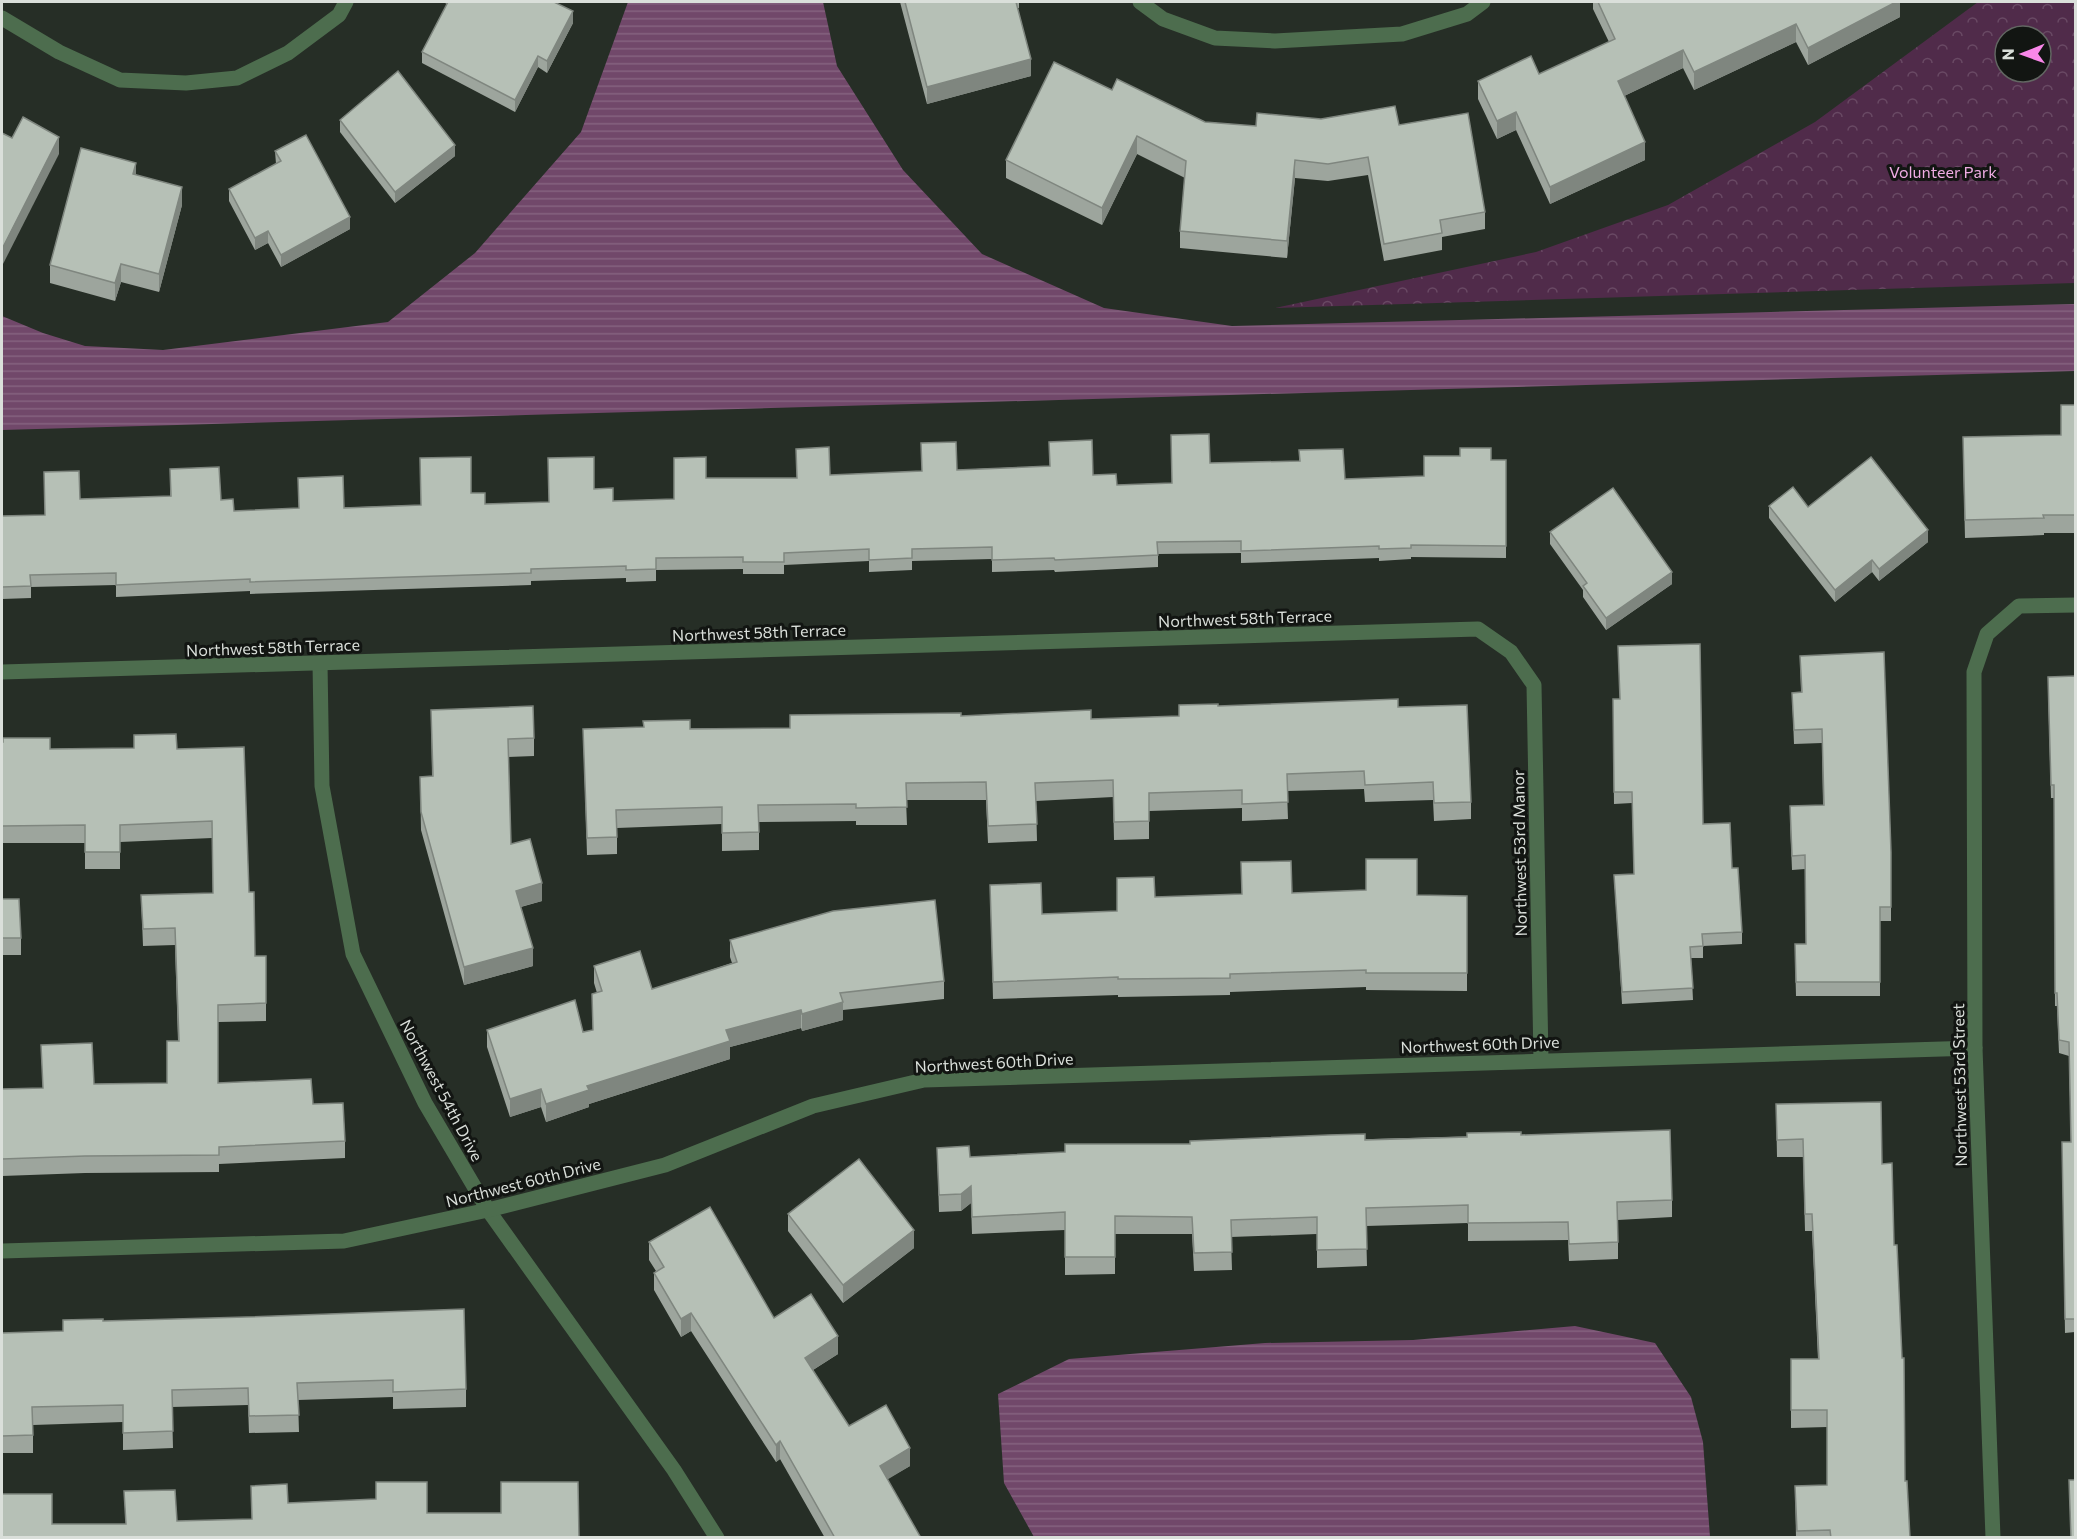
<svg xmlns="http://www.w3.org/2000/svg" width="2077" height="1539" viewBox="0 0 2077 1539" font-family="Commissioner,sans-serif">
  <defs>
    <pattern id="park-crowns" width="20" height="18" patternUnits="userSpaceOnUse" patternTransform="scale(1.5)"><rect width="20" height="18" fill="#502b4a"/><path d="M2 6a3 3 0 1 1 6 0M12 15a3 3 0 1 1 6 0" fill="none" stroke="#694964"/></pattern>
    <pattern id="water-rules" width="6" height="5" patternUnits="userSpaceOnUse" patternTransform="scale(1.5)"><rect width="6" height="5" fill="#71486a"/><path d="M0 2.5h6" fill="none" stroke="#85627f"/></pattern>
  </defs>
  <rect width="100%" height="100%" fill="#262e26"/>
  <!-- park -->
  <path fill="url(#park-crowns)" fill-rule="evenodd" d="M1978 2H2075V283L1275 308 1536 252 1668 205 1815 122ZM2005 36H2041V72H2005Z"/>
  <!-- water -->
  <g fill="url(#water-rules)">
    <polygon points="628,2 823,2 837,66 903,170 982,254 1104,308 1232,326 2075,304 2075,371 2,430 2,316 43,333 85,346 163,350 388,322 475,253 581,132"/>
    <polygon points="1575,1326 1655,1343 1691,1397 1703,1442 1710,1537 1034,1537 1004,1483 998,1394 1069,1359 1265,1343 1413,1340"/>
  </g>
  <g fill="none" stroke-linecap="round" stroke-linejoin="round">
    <!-- street -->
    <g stroke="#4d6d4e" stroke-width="15">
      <polyline points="1140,2 1163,19 1215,38 1275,41 1402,34 1467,14 1483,2"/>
      <polyline points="2,18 59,52 120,80 186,83 237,78 288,53 339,15 346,2"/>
      <polyline points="320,663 322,786 353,954 425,1103 488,1210 674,1470 717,1538"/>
      <polyline points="2,672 1478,629 1511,652 1534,685 1541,1060"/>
      <polyline points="2,1251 344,1241 488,1210 665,1165 813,1106 924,1080 1975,1048"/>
      <polyline points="1993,1538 1975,1048 1974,672 1987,634 2019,606 2076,605"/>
    </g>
  </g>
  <!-- wall -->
  <g fill="#9da59d">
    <polygon points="443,2 554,2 573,23 547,73 538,67 515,112 422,63 422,52 447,4"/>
    <polygon points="900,2 1019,2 1019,8 1017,8 1031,76 927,104"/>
    <polygon points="1593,2 1900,2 1900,17 1808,65 1796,42 1694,90 1683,68 1624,96 1645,160 1550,204 1516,130 1497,139 1478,99 1478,81 1539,74 1609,42 1593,9"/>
    <polygon points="1112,90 1205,122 1256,126 1321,119 1399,125 1485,212 1485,229 1442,237 1442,250 1384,261 1368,175 1328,181 1295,178 1287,258 1180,248 1180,231 1185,178 1137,154 1102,225 1006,178 1006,160"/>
    <polygon points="340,120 455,156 395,203 340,132"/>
    <polygon points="275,151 350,229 281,267 268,243 255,250 229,201 229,189 276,164"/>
    <polygon points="136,175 182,205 159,292 121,282 115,301 50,283 50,265"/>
    <polygon points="2076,405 2076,533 2044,533 2044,535 1965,538 1963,455 2061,435"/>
    <polygon points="1049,442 1093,475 1117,485 1171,483 1210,463 1299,461 1299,450 1345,479 1424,476 1491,460 1506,460 1506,558 1411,557 1411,559 1379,561 1379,558 1241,563 1241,553 1158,554 1158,567 1055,572 1054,570 992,572 992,559 912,561 912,570 869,572 869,561 784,565 784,574 743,574 743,569 656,570 656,581 626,582 626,578 531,581 531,585 250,594 250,591 116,597 116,585 31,587 31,598 2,599 2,516 45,515 80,499 170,496 170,469 221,500 234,511 421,505 471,493 485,504 549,502 594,489 613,501 674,499 706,478 797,478 796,449 830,475 1050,466"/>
    <polygon points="1769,506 1808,507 1928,542 1879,581 1872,572 1835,602 1769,518"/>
    <polygon points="1550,532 1672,584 1606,630 1583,597 1583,590 1550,544"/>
    <polygon points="1800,656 1891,852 1891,921 1880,921 1880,996 1796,996 1795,958 1806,944 1805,869 1792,870 1790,820 1823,805 1822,743 1794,744 1792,693 1801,692"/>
    <polygon points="2076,676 2076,1341 2075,1332 2065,1333 2062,1142 2071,1142 2069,1056 2059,1053 2057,1006 2055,1006 2054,798 2051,798 2048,690"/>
    <polygon points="1613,699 1703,824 1732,868 1742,932 1742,944 1703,946 1703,958 1691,958 1693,1000 1622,1004 1614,875 1634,874 1632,803 1614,804"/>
    <polygon points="1218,706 1398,707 1471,802 1471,819 1434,821 1433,800 1365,802 1364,789 1287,791 1288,819 1242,821 1242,808 1149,811 1149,839 1114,840 1113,797 1036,801 1037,841 988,843 986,800 906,800 907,825 856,825 856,821 759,822 759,850 722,851 722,824 617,828 617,854 587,855 583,729 790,728 961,716 1091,719 1179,716"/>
    <polygon points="431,710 534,738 534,756 508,757 511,844 542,901 521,907 533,966 464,985 421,830 420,777 432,776"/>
    <polygon points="134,735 177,749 249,892 255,956 266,956 266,1021 218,1022 218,1083 313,1104 345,1141 345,1158 219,1164 219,1172 85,1173 2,1176 2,1089 43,1088 41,1045 94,1084 167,1083 178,1041 175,945 143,946 141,895 213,893 212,838 120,842 120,869 85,869 85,843 2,843 2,742 50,749 134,748"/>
    <polygon points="1241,862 1292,893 1467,896 1467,991 1366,990 1366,987 1230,992 1230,995 1118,997 1118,995 993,999 990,885 1042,914 1117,911 1155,897 1242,894"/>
    <polygon points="2,899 21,938 21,955 2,955"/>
    <polygon points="730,940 944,981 944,999 843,1010 843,1020 802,1031 801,1028 730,1047 730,1059 589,1104 589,1107 546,1122 541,1107 510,1117 487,1047 487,1030 583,1032 593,1030 592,994 597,993 594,983 594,966 652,989 732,963 730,957"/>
    <polygon points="1776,1104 1882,1164 1894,1245 1905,1481 1910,1538 1796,1538 1795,1486 1827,1485 1827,1427 1791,1428 1791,1359 1818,1359 1812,1231 1805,1231 1803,1157 1777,1157"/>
    <polygon points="1521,1135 1672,1200 1672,1217 1618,1220 1618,1259 1569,1261 1568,1240 1468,1241 1468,1223 1366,1226 1367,1266 1317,1268 1317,1234 1231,1237 1232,1270 1194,1271 1192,1234 1115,1234 1115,1274 1065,1275 1065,1230 972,1234 971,1203 961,1211 939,1212 937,1148 970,1157 1065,1152 1190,1144"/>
    <polygon points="788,1214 914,1248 843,1303 788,1231"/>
    <polygon points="649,1242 774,1318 838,1354 813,1370 849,1426 910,1466 887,1479 921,1538 825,1538 780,1459 776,1462 691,1331 681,1337 654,1290 654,1273 656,1271 649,1260"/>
    <polygon points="103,1321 466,1389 466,1407 393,1409 393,1397 298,1400 299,1432 249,1433 248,1405 172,1407 173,1448 123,1450 123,1422 33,1425 33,1453 2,1453 2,1333 63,1331"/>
  </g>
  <!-- shaded-wall -->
  <g fill="#7f867f">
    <polygon points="1896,2 1900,2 1900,17 1808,65 1808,48"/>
    <polygon points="573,11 573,23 547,73 547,61"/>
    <polygon points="1796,24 1796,42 1694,90 1694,72"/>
    <polygon points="1683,50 1683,68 1618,99 1618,81"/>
    <polygon points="538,56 538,67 515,112 515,100"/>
    <polygon points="1031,59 1031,76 927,104 927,87"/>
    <polygon points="1516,112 1516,130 1497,139 1497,121"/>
    <polygon points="1137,136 1137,154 1102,225 1102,208"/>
    <polygon points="59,137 59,154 2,266 2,249"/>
    <polygon points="1645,142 1645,160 1550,204 1550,187"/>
    <polygon points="455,145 455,156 395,203 395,192"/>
    <polygon points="1295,160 1295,178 1287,258 1287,241"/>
    <polygon points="136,163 136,181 133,174"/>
    <polygon points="182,187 182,205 159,292 159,274"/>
    <polygon points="350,217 350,229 281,267 281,255"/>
    <polygon points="268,231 268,243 255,250 255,238"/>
    <polygon points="121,264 121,282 115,301 115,283"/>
    <polygon points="1928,530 1928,542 1879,581 1879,569"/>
    <polygon points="1872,560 1872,572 1835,602 1835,590"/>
    <polygon points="1672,572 1672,584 1606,630 1606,618"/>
    <polygon points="542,883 542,901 516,908 516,891"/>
    <polygon points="533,948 533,966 464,985 464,967"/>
    <polygon points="843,1002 843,1020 802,1031 802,1014"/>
    <polygon points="801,1010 801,1028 730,1047 730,1059 589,1104 589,1107 546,1122 546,1104 587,1086 726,1030"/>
    <polygon points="541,1089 541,1107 510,1117 510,1099"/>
    <polygon points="971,1186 971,1203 961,1211 961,1194"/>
    <polygon points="914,1230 914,1248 843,1303 843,1285"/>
    <polygon points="691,1313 691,1331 681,1337 681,1319"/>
    <polygon points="838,1336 838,1354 805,1375 805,1358"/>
    <polygon points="780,1441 780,1459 776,1462 776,1445"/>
    <polygon points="910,1448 910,1466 880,1484 880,1466"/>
  </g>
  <!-- building -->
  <g fill="#b6c0b6" stroke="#7f867f" stroke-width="1.5">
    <polygon points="448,2 554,2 573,11 547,61 538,56 515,100 422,52"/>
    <polygon points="905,2 1016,2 1031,59 927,87"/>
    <polygon points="1598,2 1896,2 1808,48 1796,24 1694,72 1683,50 1618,81 1645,142 1550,187 1516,112 1497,121 1478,81 1531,56 1539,74 1615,39"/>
    <polygon points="1054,62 1112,90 1117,79 1205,122 1256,126 1257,113 1321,119 1395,106 1399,125 1468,113 1485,212 1440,220 1442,233 1384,244 1368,157 1328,164 1295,160 1287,241 1180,231 1186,161 1137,136 1102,208 1006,160"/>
    <polygon points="398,71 455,145 395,192 340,120"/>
    <polygon points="23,117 59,137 2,249 2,133 12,138"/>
    <polygon points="306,135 350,217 281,255 268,231 255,238 229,189 281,161 275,151"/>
    <polygon points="81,148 136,163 133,174 182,187 159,274 121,264 115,283 50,265"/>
    <polygon points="2061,405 2076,405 2076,515 2043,515 2044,518 1965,520 1963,437 2061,435"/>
    <polygon points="1209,434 1210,463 1300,461 1299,450 1343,449 1345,479 1424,476 1424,456 1460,456 1460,448 1491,448 1491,460 1506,460 1506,546 1411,545 1411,548 1379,549 1379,546 1241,551 1241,541 1157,542 1158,555 1055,560 1054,558 992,560 992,547 912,549 912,558 869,560 869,549 784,553 784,562 743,562 743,557 656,558 656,569 626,570 626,566 531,569 531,573 250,582 250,579 116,585 116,573 30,575 31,586 2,587 2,516 45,515 44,472 79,471 80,499 171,496 170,469 219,467 221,500 233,499 234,511 299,508 298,478 343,476 344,508 421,505 420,458 471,457 471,493 485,493 485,504 549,502 548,458 594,457 594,489 613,488 613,501 674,499 674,458 706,457 706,478 797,478 796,449 829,447 830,475 922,471 921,443 956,442 957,470 1050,466 1049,442 1092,440 1093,475 1116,474 1117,485 1172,483 1171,435"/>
    <polygon points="1871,457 1928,530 1879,569 1872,560 1835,590 1769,506 1793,487 1808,507"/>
    <polygon points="1613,488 1672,572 1606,618 1583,586 1587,583 1550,532"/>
    <polygon points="1700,644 1703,824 1730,823 1732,868 1738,868 1742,932 1702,934 1703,946 1690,947 1693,988 1622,992 1614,875 1634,874 1632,792 1614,792 1613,699 1620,699 1618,646"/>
    <polygon points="1884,652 1891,852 1891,907 1880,907 1880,982 1796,982 1795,944 1806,944 1805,855 1792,856 1790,806 1824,805 1822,729 1794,730 1792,693 1802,692 1800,656"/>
    <polygon points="2076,676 2076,1327 2075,1319 2065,1319 2062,1142 2071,1142 2069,1042 2059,1040 2057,993 2055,993 2054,785 2051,785 2048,677"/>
    <polygon points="1398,699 1398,707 1467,705 1471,802 1434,803 1433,782 1365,785 1364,771 1287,774 1288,802 1242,804 1242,790 1149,793 1149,821 1114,822 1113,780 1035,783 1037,824 988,826 986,782 906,783 907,807 856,808 856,804 758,805 759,832 722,833 722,807 616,810 617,837 587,838 583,729 644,727 643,721 690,720 690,729 790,728 790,715 961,713 961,716 1091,710 1091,719 1179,716 1179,705 1218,704 1218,706"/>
    <polygon points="533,706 534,738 508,739 511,844 530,839 542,883 516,891 533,948 464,967 421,812 420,777 433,776 431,710"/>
    <polygon points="176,734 177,749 244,747 249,892 254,892 255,956 266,956 266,1003 218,1005 218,1083 311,1079 313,1104 343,1103 345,1141 219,1147 219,1155 85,1156 2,1159 2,1089 43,1088 41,1045 92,1043 94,1084 167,1083 167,1041 179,1041 175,928 143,929 141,895 213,893 212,821 120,825 120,852 85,852 85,825 2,826 2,742 3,742 3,738 50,738 50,749 134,748 134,735"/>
    <polygon points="1366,859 1417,859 1417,895 1467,896 1467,973 1366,973 1366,970 1230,974 1230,978 1118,979 1118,977 993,982 990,885 1041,883 1042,914 1117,911 1117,878 1154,877 1155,897 1242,894 1241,862 1291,861 1292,893 1366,890"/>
    <polygon points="2,899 19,899 21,938 2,938"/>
    <polygon points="935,900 944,981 840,993 843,1002 802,1014 801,1010 726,1030 730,1041 587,1086 589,1090 546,1104 541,1089 510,1099 487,1030 575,1000 583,1032 593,1030 592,994 602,991 594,966 640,951 652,989 737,962 730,940 833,911"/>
    <polygon points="1881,1102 1882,1164 1892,1163 1894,1245 1897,1245 1902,1358 1904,1358 1905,1481 1907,1481 1910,1538 1831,1538 1830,1530 1797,1531 1795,1486 1827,1485 1827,1410 1791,1410 1791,1359 1819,1359 1812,1214 1805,1214 1803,1139 1777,1140 1776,1104"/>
    <polygon points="1670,1130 1672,1200 1617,1202 1618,1242 1569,1244 1568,1222 1468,1223 1468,1205 1366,1208 1367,1249 1317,1250 1317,1217 1231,1220 1232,1252 1194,1253 1192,1217 1115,1216 1115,1257 1065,1257 1065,1212 972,1217 971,1186 961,1194 939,1195 937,1148 969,1146 970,1157 1065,1152 1065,1144 1190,1144 1190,1141 1328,1135 1365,1134 1365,1140 1467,1137 1467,1133 1521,1132 1521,1135"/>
    <polygon points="859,1159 914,1230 843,1285 788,1214"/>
    <polygon points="710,1207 774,1318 811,1294 838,1336 805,1358 849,1426 886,1405 910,1448 880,1466 921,1538 835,1538 780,1441 776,1445 691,1313 681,1319 654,1273 664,1267 649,1242"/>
    <polygon points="464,1309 466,1389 393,1392 393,1380 297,1383 299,1415 249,1416 248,1388 172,1390 173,1431 123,1433 123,1405 32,1407 33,1435 2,1436 2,1333 63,1331 63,1320 103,1319 103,1321 246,1317"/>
    <polygon points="2069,1480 2076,1480 2076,1538 2071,1538"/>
    <polygon points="376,1482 427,1482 427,1513 501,1513 501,1482 578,1482 579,1538 2,1538 2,1494 52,1494 52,1524 126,1524 124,1491 175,1490 177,1521 252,1519 251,1486 287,1484 288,1503 376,1499"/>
  </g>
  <g text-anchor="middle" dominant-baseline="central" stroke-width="6" stroke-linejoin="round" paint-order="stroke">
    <!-- park labels -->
    <g font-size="16" fill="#eface3" stroke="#121512">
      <text x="1943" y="171">Volunteer Park</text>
    </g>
    <!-- street labels -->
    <g font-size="16" fill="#dadfda" stroke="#121512">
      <text transform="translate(1245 618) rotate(-2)">Northwest 58th Terrace</text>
      <text transform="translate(759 632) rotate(-2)">Northwest 58th Terrace</text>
      <text transform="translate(273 647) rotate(-2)">Northwest 58th Terrace</text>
      <text transform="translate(1519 853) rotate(-91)">Northwest 53rd Manor</text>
      <text transform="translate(1480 1044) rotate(-2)">Northwest 60th Drive</text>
      <text transform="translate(994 1062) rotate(-3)">Northwest 60th Drive</text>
      <text transform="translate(1959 1085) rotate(-91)">Northwest 53rd Street</text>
      <text transform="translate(442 1090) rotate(62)">Northwest 54th Drive</text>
      <text transform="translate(523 1182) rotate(-14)">Northwest 60th Drive</text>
    </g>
  </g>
  <!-- border -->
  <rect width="2077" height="1539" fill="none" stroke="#dadfda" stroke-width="6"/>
  <!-- north arrow -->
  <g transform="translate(2023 54) rotate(269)"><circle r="28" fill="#121512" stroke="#626662" stroke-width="1.5"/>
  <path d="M0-4.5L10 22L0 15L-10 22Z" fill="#f987e9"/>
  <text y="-9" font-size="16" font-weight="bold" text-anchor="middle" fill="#dadfda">N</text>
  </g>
</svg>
